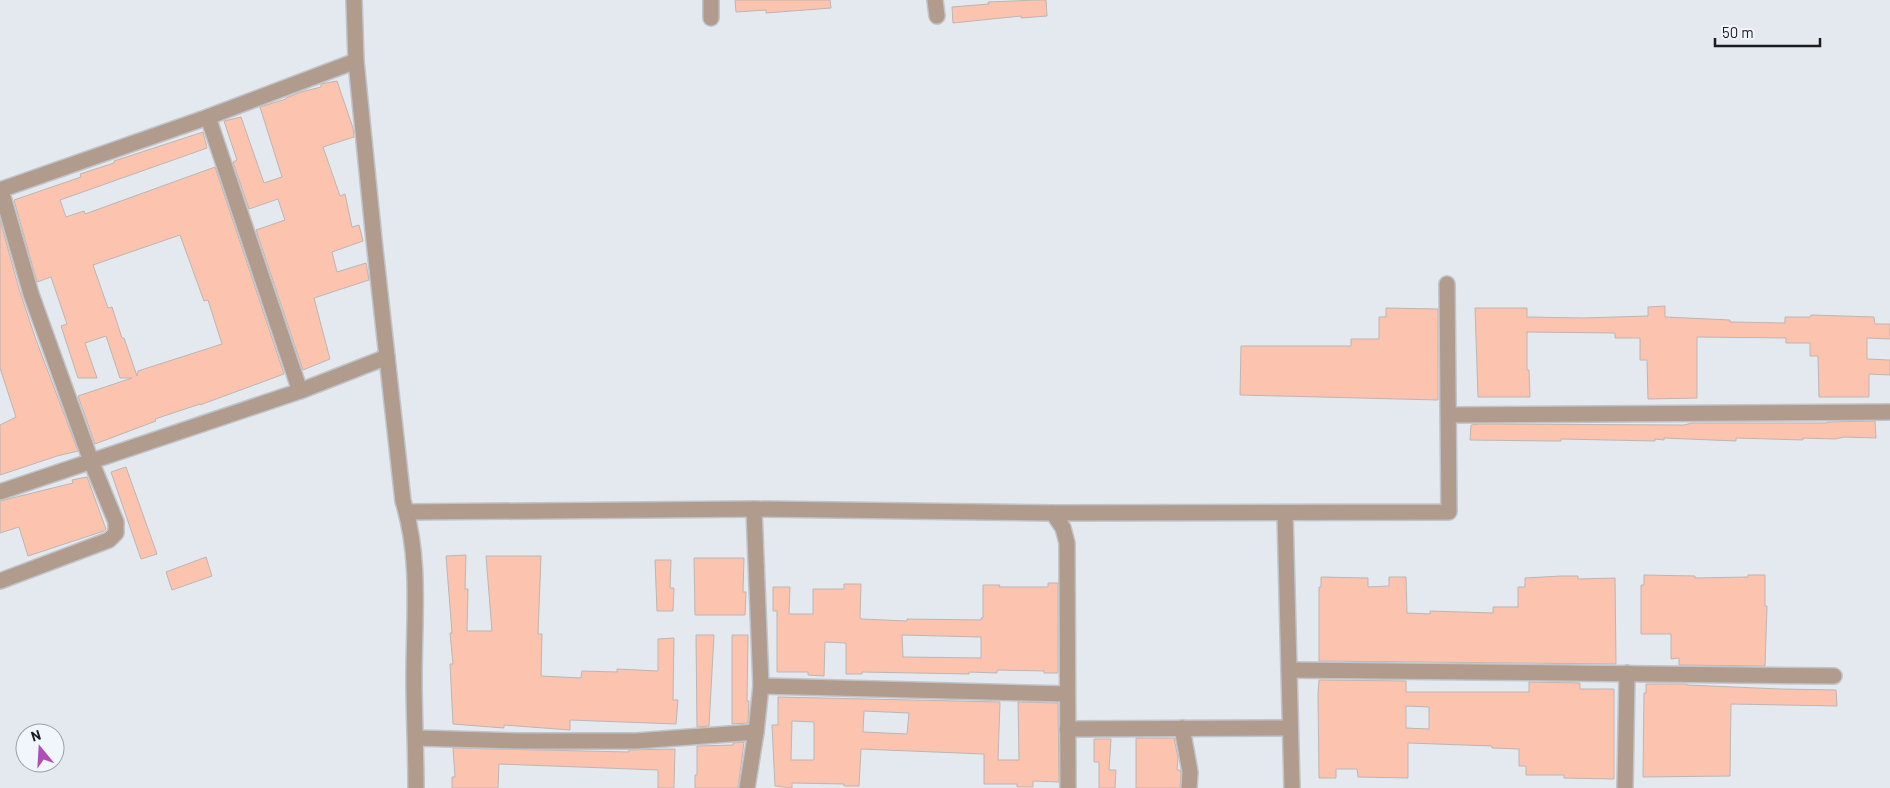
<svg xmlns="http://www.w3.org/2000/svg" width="1890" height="788" viewBox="0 0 1890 788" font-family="Barlow,sans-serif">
  <rect width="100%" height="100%" fill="#e4e9f0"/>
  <!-- building -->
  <g fill="#fcc3af" stroke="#beb5b2" fill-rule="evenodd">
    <polygon points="735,0 830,0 831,8 766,13 766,10 736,12"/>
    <polygon points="1038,0 1046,0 1047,16 1021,18 1021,16 953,23 952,7 989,4 988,2"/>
    <polygon points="337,81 353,128 354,137 323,147 340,196 345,194 352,227 359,225 363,241 332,252 337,272 366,263 369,280 314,298 330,359 303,370 256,230 285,220 278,199 249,209 233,162 237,160 224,121 241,117 264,183 282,177 260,107 286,99 286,98 301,92 321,87 321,84"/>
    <path d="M203 132 207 148 60 200 66 217 84 211 85 214 215 167 284 374 200 405V404L155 419 156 421 95 444 78 396 132 378H120L106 336 85 343 97 378H78L61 326 67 324 51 277 37 282 14 200 81 177 80 174 114 163V161ZM180 235 204 301 208 300 222 344 138 371 137 376 124 338H122L112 307 108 308 93 265Z"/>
    <polygon points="0,220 19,289 35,337 78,451 57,456 0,475 0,425 16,417 0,368"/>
    <polygon points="1665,306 1665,317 1730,320 1730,322 1785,323 1785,317 1810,317 1811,315 1874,317 1875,324 1890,324 1890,339 1867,338 1867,359 1890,360 1890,375 1869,374 1869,397 1819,397 1818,356 1810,356 1810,343 1786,343 1786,338 1697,337 1697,398 1648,399 1647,360 1640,360 1640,338 1615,338 1615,333 1527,332 1527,370 1529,370 1530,397 1478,397 1475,308 1527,308 1527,317 1583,318 1648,316 1648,307"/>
    <polygon points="1386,308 1438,309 1438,400 1240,395 1241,346 1351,346 1351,339 1379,339 1379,317 1386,317"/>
    <polygon points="1875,421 1876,438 1844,437 1835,439 1803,438 1803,440 1736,438 1736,441 1664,438 1664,440 1655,439 1655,441 1561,439 1561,441 1552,441 1470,440 1471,425 1479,424 1684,425 1692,423 1827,423 1827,422"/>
    <polygon points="126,467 157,554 141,559 111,472"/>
    <polygon points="87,477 106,529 104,531 28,556 19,527 0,533 0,501 73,483 72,480"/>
    <polygon points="466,555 465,589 468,589 467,631 492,631 486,556 541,556 538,634 542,634 541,676 581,678 582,671 617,672 617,669 658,671 658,639 674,638 673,700 678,700 676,724 570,720 570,730 504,725 504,728 453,724 450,664 453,664 450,633 452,633 446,556"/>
    <polygon points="206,557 212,576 172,590 166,572"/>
    <polygon points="694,558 744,558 743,592 746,592 745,615 695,615"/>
    <polygon points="655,560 671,560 670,588 674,588 673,611 657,611"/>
    <polygon points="1644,575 1695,576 1695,578 1748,577 1748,575 1765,575 1765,606 1767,606 1765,666 1679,665 1679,658 1671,659 1671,634 1641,634 1641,585 1644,585"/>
    <polygon points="1561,576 1578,576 1578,579 1615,578 1616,664 1319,661 1319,587 1321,587 1321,577 1368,578 1368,587 1389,586 1389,577 1406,577 1407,613 1430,614 1430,611 1493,613 1493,607 1518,607 1518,587 1525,587 1525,578"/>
    <path d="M1048 583H1058V673H1044V671L997 670V673L969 672V674L862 672V674H846V643L825 642 824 676 808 675V672H777V611H773V587H790L789 614H813V589H844V584H861L860 618 862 619 907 621V619L981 620V618H983V585H1000L999 587H1048ZM902 635 981 637V658L903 657Z"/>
    <polygon points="696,635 714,635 709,726 697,727"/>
    <polygon points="732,635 748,635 747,701 749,701 748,723 732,724"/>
    <path d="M1319 680 1406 681V692H1529V682L1580 683V689H1614V779L1564 778V775H1526V766H1519V749L1492 748V746L1408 743V778L1358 777 1357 769H1336V778H1319L1318 694ZM1406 706 1429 707V729L1406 728Z"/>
    <polygon points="1646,684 1687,684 1687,685 1780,689 1836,690 1837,706 1731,704 1730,776 1643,777 1644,693 1646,693"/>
    <path d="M778 697 1000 702 998 760H1019L1018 702 1058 703 1059 782 1033 781V787H1017V784H984V754L861 749 859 786H844V784L792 783V788L775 786 772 725H778ZM864 711 909 713 907 734 863 732ZM792 721 814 722V760H791Z"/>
    <polygon points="1136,738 1174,738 1178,758 1177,770 1180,770 1181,773 1180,788 1136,788"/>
    <polygon points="1094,739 1111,739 1109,770 1116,770 1115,788 1099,788 1099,762 1094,762"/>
    <polygon points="744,742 738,788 695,788 695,775 697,775 697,746 733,745 733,743"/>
    <polygon points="453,748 629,752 629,750 675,749 674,788 658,788 658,770 499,764 498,788 452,788 452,777 455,777"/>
  </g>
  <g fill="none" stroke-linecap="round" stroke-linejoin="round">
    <defs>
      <g id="street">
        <path d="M354 0 356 61 374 240 403 501C421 558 414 618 414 678 414 715 416 751 416 788"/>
        <polyline points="711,0 711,18"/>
        <polyline points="935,0 937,16"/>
        <polyline points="208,117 300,391"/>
        <polyline points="0,190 208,117 356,61"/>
        <polyline points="1449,415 1890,412"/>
        <polyline points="0,492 300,391 387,357"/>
        <polyline points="407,512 754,509 1053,513 1449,512 1447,284"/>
        <polyline points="1053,513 1063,528 1067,543 1068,788"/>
        <polyline points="1285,513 1292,788"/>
        <polyline points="0,581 109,540 116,533 116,522 91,461 31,294 1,190"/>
        <polyline points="1289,670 1834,676"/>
        <polyline points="761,686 1067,694"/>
        <polyline points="1182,728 1190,772 1189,788"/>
        <polyline points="1067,729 1290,728"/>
        <polyline points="416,738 518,741 636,741 756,732"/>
        <polyline points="747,788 756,732 761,686 754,509"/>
        <polyline points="1625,788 1627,673"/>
      </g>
    </defs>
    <!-- street casing -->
    <use href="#street" stroke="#c0c4ca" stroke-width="18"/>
    <!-- street -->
    <use href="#street" stroke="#b09b8d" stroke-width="15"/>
  </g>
  <!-- north arrow -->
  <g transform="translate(40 748) rotate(342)"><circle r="24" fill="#f1f6fd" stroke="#9b9fa4"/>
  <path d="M0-4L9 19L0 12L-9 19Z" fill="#ae4fb8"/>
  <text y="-8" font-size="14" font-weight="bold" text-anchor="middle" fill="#1b1c1f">N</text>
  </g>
  <!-- scale -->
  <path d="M1715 38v8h105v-8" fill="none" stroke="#1b1c1f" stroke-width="2.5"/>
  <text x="1722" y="38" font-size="15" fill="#1b1c1f" stroke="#f1f6fd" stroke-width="4" paint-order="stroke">50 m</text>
</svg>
